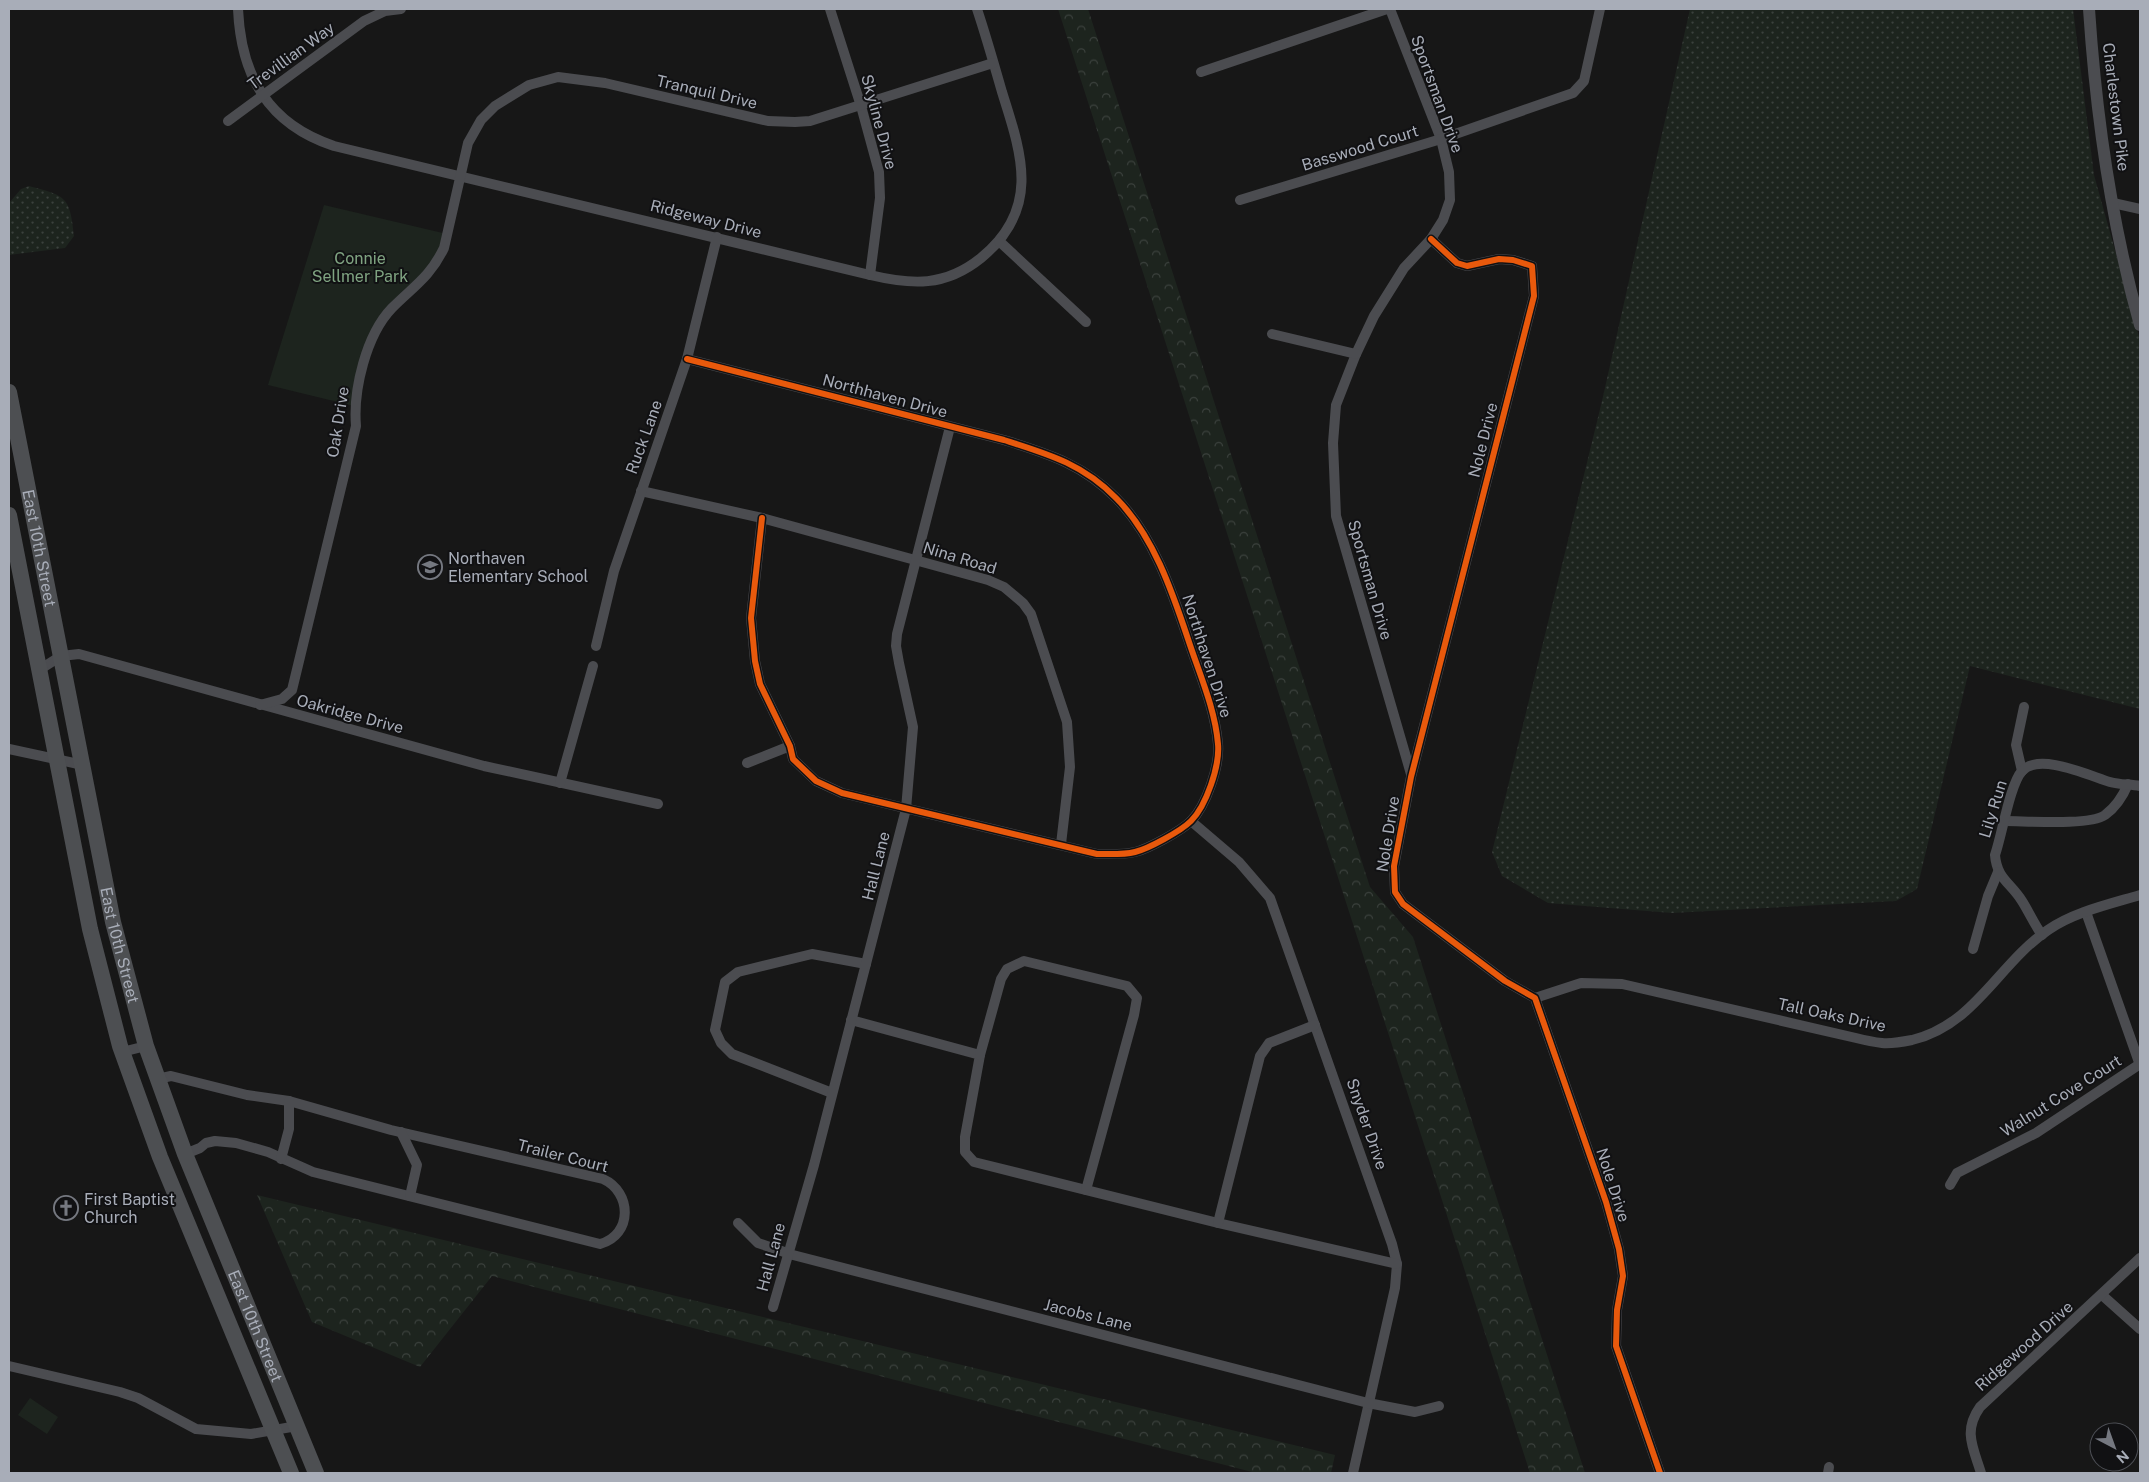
<svg xmlns="http://www.w3.org/2000/svg" width="2149" height="1482" viewBox="0 0 2149 1482" font-family="'Public Sans',sans-serif">
  <defs>
    <pattern id="grass-dots" width="8" height="8" patternUnits="userSpaceOnUse" patternTransform="scale(1.25)"><rect width="8" height="8" fill="#1d241e"/><path d="M2 2h.1M6 6h.1" fill="none" stroke="#3b413d" stroke-width="1.8" stroke-linecap="round"/></pattern>
    <pattern id="forest-crowns" width="20" height="18" patternUnits="userSpaceOnUse" patternTransform="scale(1.25)"><rect width="20" height="18" fill="#1d241e"/><path d="M2 6a3 3 0 1 1 6 0M12 15a3 3 0 1 1 6 0" fill="none" stroke="#3b413d"/></pattern>
  </defs>
  <rect width="100%" height="100%" fill="#171717"/>
  <!-- grass -->
  <g fill="url(#grass-dots)">
    <polygon points="1690,9 2073,9 2094,175 2140,340 2140,709 1970,666 1917,889 1896,901 1672,913 1548,903 1502,876 1492,852 1602,401"/>
    <path d="M29 186C65 196 70 195 74 236L65 248 9 255V203L21 189Z"/>
  </g>
  <!-- forest -->
  <g fill="url(#forest-crowns)">
    <polygon points="1058,9 1088,9 1370,887 1413,937 1585,1473 1530,1473"/>
    <polygon points="257,1195 1335,1455 1331,1473 1256,1473 492,1276 420,1367 312,1322"/>
  </g>
  <!-- green -->
  <g fill="#1d241e">
    <polygon points="324,205 447,234 427,277 391,309 366,357 354,406 268,385"/>
    <polygon points="30,1398 58,1417 47,1434 18,1415"/>
  </g>
  <g fill="none" stroke-linecap="round" stroke-linejoin="round">
    <!-- minor -->
    <g stroke="#4b4c50" stroke-width="10">
      <path d="M238 9C241 76 268 124 334 146L870 275C912 285 945 287 981 258 1041 209 1022 155 1002 92 994 64 986 36 977 9"/>
      <polyline points="830,9 861,106 879,172 880,198 870,275"/>
      <polyline points="1390,9 1441,139 1449,172 1450,200 1443,220 1431,239 1404,268 1374,316 1356,354 1336,405 1333,443 1336,516 1411,774"/>
      <polyline points="1201,72 1387,9"/>
      <polyline points="228,121 364,21 385,11 401,9"/>
      <polyline points="1240,200 1441,139 1573,93 1584,81 1600,9"/>
      <polyline points="2113,203 2140,209"/>
      <polyline points="1431,239 1457,263 1467,266 1499,259 1513,260 1532,266 1534,296 1411,777 1394,866 1395,892 1403,904 1505,981 1535,998 1606,1202 1619,1249 1623,1276 1617,1310 1616,1346 1660,1473"/>
      <polyline points="999,241 1086,322"/>
      <polyline points="1272,334 1356,354"/>
      <path d="M687 359 1004 440C1048 454 1083 464 1116 498 1153 535 1172 591 1188 639 1199 673 1215 708 1218 744 1220 766 1206 806 1191 821 1181 831 1148 849 1135 852 1123 855 1109 854 1097 854L842 793 816 781 793 759 790 746 760 684 755 661 751 618 762 518"/>
      <polyline points="641,491 762,518 988,580 1004,587 1023,603 1031,614 1067,722 1070,767 1061,844"/>
      <polyline points="596,646 614,571 687,359 717,237"/>
      <polyline points="39,670 61,656 79,654 484,766 658,804"/>
      <path d="M260 705 282 699 292 690 356 426C353 390 366 335 392 308 414 286 430 277 444 248L468 143 481 120 495 106 529 85 558 77 605 83 768 121 795 122 810 121 993 63"/>
      <polyline points="9,749 83,765"/>
      <polyline points="747,763 790,746"/>
      <polyline points="2022,771 2016,745 2024,707"/>
      <polyline points="560,783 593,666"/>
      <polyline points="1191,821 1239,862 1270,898 1392,1244 1397,1264 1395,1288 1353,1473"/>
      <path d="M2005 821C2027 821 2089 826 2105 815 2116 807 2123 796 2128 784"/>
      <polyline points="2086,912 2140,1065"/>
      <path d="M2042 935C2034 924 2029 912 2022 901 2010 882 1997 879 1995 855 2002 835 2010 784 2022 771 2039 752 2090 776 2110 782 2120 785 2130 784 2140 786"/>
      <polyline points="1973,949 1988,896 1998,872"/>
      <path d="M1535 998 1581 983 1622 984 1856 1038C1864 1040 1873 1042 1882 1043 1892 1044 1902 1042 1912 1040 1975 1025 1998 964 2048 930 2074 912 2110 904 2140 895"/>
      <polyline points="851,1020 980,1055 965,1137 965,1152 974,1162 1218,1223 1397,1264"/>
      <polyline points="122,1052 146,1046"/>
      <polyline points="980,1055 1001,979 1007,969 1024,961 1127,986 1137,998 1134,1015 1086,1190"/>
      <path d="M157 1079 171 1076 247 1095 289 1101 391 1130 603 1179C632 1192 633 1235 600 1244L313 1172 268 1152 236 1143 215 1141 206 1143 200 1148 185 1154"/>
      <polyline points="832,1093 732,1054 721,1043 715,1030 725,982 738,972 812,954 866,964"/>
      <polyline points="401,1132 417,1165 410,1196"/>
      <polyline points="281,1159 289,1129 289,1101"/>
      <polyline points="1950,1185 1957,1173 2036,1133 2140,1064"/>
      <polyline points="738,1223 758,1243 793,1255 1368,1403 1415,1412 1439,1406"/>
      <polyline points="1218,1223 1260,1056 1269,1043 1315,1025"/>
      <polyline points="2102,1295 2140,1329"/>
      <polyline points="773,1307 814,1165 906,809 913,727 899,663 896,646 897,634 950,427"/>
      <polyline points="9,1366 120,1392 138,1398 196,1429 251,1434 297,1426"/>
      <polyline points="1828,1473 1829,1467"/>
      <path d="M1981 1473C1973 1447 1963 1431 1980 1407L2140 1258"/>
    </g>
    <!-- tertiary -->
    <path stroke="#4b4c50" stroke-width="12" d="M2089 9C2096 115 2111 222 2140 325"/>
    <!-- primary -->
    <g stroke="#4d4f52" stroke-width="16">
      <path id="s1" d="M9 392 113 922 146 1046 185 1154 316 1473"/>
      <polyline points="9,515 90,929 120,1046 160,1157 291,1473"/>
    </g>
    <defs>
      <g id="cycleway">
        <polyline points="1431,239 1457,263 1467,266 1499,259 1513,260 1532,266 1534,296 1411,777 1394,866 1395,892 1403,904 1505,981 1535,998 1606,1202 1619,1249 1623,1276 1617,1310 1616,1346 1660,1473"/>
        <path d="M687 359 1004 440C1048 454 1083 464 1116 498 1153 535 1172 591 1188 639 1199 673 1215 708 1218 744 1220 766 1206 806 1191 821 1181 831 1148 849 1135 852 1123 855 1109 854 1097 854L842 793 816 781 793 759 790 746 760 684 755 661 751 618 762 518"/>
      </g>
    </defs>
    <!-- cycleway casing -->
    <use href="#cycleway" stroke="#111113" stroke-width="9"/>
    <!-- cycleway -->
    <use href="#cycleway" stroke="#e8590c" stroke-width="6"/>
  </g>
  <!-- icons -->
  <defs>
    <symbol id="school-ring" viewBox="-11 -11 22 22"><circle r="9.5" fill="#111113" stroke="#757880" stroke-width="1.5"/><path d="M0-5L7-2L0 1L-7-2ZM-4 1L0 2.5L4 1V4Q0 6-4 4Z" fill="#757880"/></symbol>
    <symbol id="church-ring" viewBox="-11 -11 22 22"><circle r="9.5" fill="#111113" stroke="#757880" stroke-width="1.5"/><path d="M-1.2-6h2.4v3.5h3.3v2.4h-3.3V6h-2.4V-.1h-3.3v-2.4h3.3Z" fill="#757880"/></symbol>
  </defs>
  <g fill-rule="evenodd">
    <use href="#school-ring" x="416" y="553" width="28" height="28"/>
    <use href="#church-ring" x="52" y="1194" width="28" height="28"/>
  </g>
  <g text-anchor="middle" dominant-baseline="central" stroke-width="4" stroke-linejoin="round" paint-order="stroke">
    <!-- street labels -->
    <g font-size="16" fill="#a8adb8" stroke="#111113">
      <text transform="translate(291 56) rotate(-36)">Trevillian Way</text>
      <text transform="translate(707 92) rotate(13)">Tranquil Drive</text>
      <text transform="translate(1437 94) rotate(70)">Sportsman Drive</text>
      <text transform="translate(2116 107) rotate(83)">Charlestown Pike</text>
      <text transform="translate(879 122) rotate(75)">Skyline Drive</text>
      <text transform="translate(1360 148) rotate(-17)">Basswood Court</text>
      <text transform="translate(706 219) rotate(14)">Ridgeway Drive</text>
      <text transform="translate(885 396) rotate(15)">Northhaven Drive</text>
      <text transform="translate(338 422) rotate(-81)">Oak Drive</text>
      <text transform="translate(644 437) rotate(-70)">Ruck Lane</text>
      <text transform="translate(1483 440) rotate(-76)">Nole Drive</text>
      <text stroke="none"><textPath href="#s1" startOffset="159">East 10th Street</textPath></text>
      <text transform="translate(960 558) rotate(17)">Nina Road</text>
      <text transform="translate(1370 580) rotate(74)">Sportsman Drive</text>
      <text transform="translate(1207 656) rotate(72)">Northhaven Drive</text>
      <text transform="translate(350 714) rotate(15)">Oakridge Drive</text>
      <text transform="translate(1993 809) rotate(-73)">Lily Run</text>
      <text transform="translate(1388 834) rotate(-81)">Nole Drive</text>
      <text transform="translate(876 866) rotate(-76)">Hall Lane</text>
      <text stroke="none"><textPath href="#s1" startOffset="564">East 10th Street</textPath></text>
      <text transform="translate(1832 1015) rotate(12)">Tall Oaks Drive</text>
      <text transform="translate(2061 1096) rotate(-32)">Walnut Cove Court</text>
      <text transform="translate(1367 1124) rotate(71)">Snyder Drive</text>
      <text transform="translate(563 1156) rotate(14)">Trailer Court</text>
      <text transform="translate(1613 1185) rotate(72)">Nole Drive</text>
      <text transform="translate(771 1257) rotate(-75)">Hall Lane</text>
      <text transform="translate(1088 1315) rotate(14)">Jacobs Lane</text>
      <text stroke="none"><textPath href="#s1" startOffset="969">East 10th Street</textPath></text>
      <text transform="translate(2024 1346) rotate(-42)">Ridgewood Drive</text>
    </g>
    <!-- park labels -->
    <g font-size="16" fill="#7fa381" stroke="#111113">
      <text x="360" y="258">Connie<tspan x="360" dy="18">Sellmer Park</tspan></text>
    </g>
    <!-- poi labels -->
    <g font-size="16" fill="#a8adb8" stroke="#111113" text-anchor="start">
      <text x="448" y="558">Northaven<tspan x="448" dy="18">Elementary School</tspan></text>
      <text x="84" y="1199">First Baptist<tspan x="84" dy="18">Church</tspan></text>
    </g>
  </g>
  <!-- border -->
  <rect width="2149" height="1482" fill="none" stroke="#a8adb8" stroke-width="20"/>
  <!-- north arrow -->
  <g transform="translate(2114 1447) rotate(139)"><circle r="24" fill="#111113" stroke="#4d4f55"/>
  <path d="M0-4L9 19L0 12L-9 19Z" fill="#757880"/>
  <text y="-8" font-size="14" font-weight="bold" text-anchor="middle" fill="#a8adb8">N</text>
  </g>
</svg>
